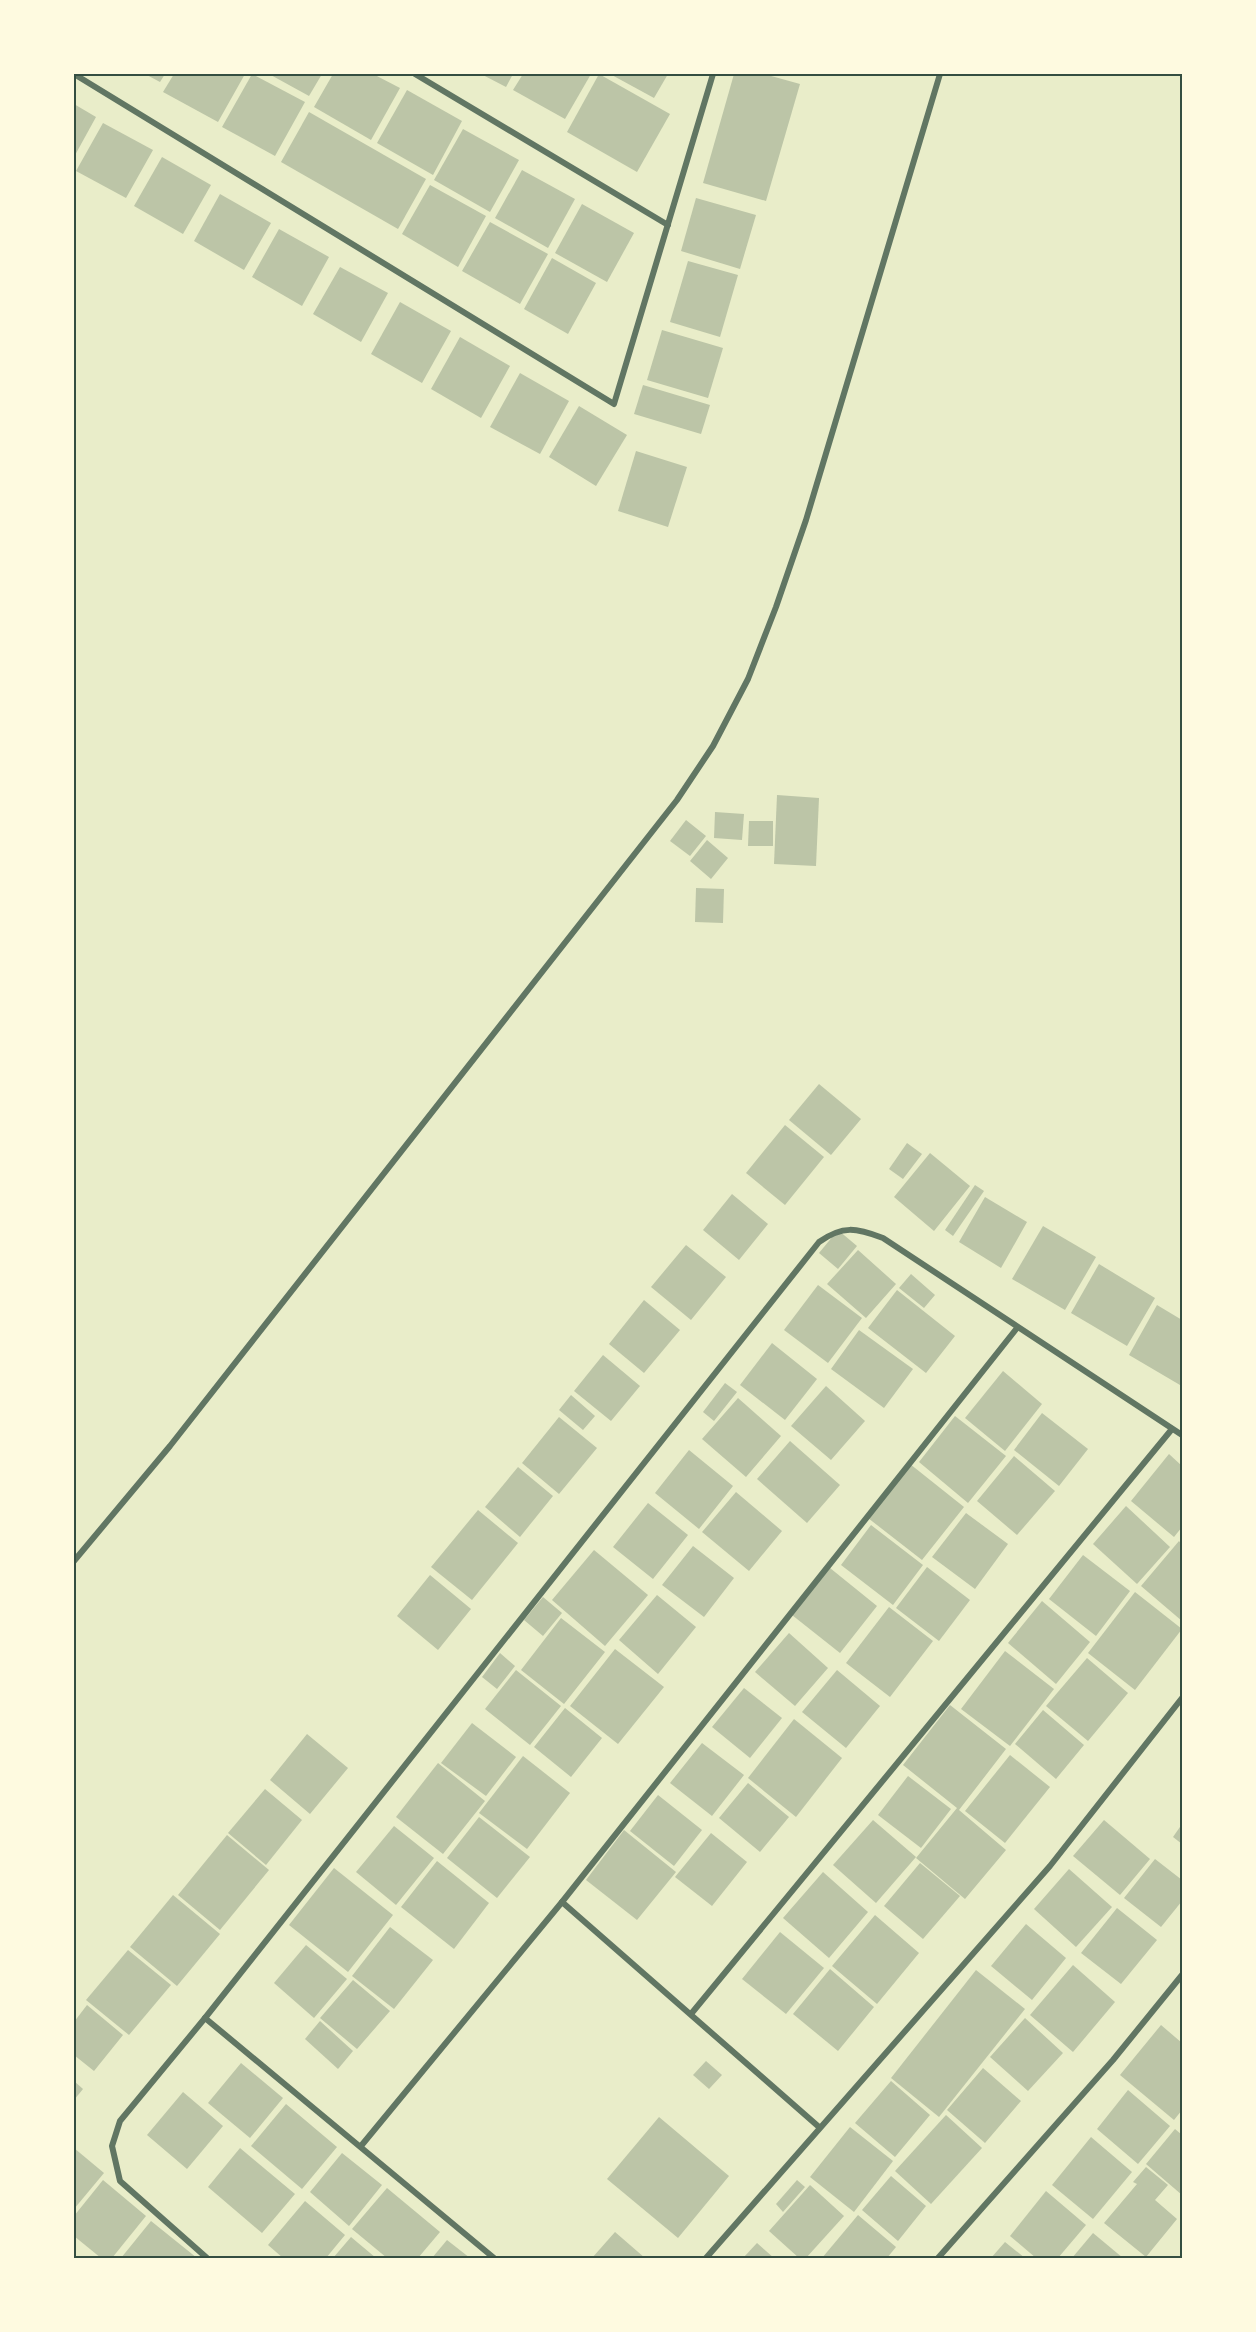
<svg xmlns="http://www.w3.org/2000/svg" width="1256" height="2332" viewBox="0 0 1256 2332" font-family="Quicksand,sans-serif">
  <rect width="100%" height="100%" fill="#e9edc9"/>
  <!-- building -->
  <g fill="#bcc5a7">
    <polygon points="145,74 165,74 160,82"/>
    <polygon points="174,74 245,74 218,122 163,92"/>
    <polygon points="252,74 305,102 275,156 222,127"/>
    <polygon points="269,74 322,74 309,96"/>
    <polygon points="333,74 373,74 400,88 371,140 314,107"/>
    <polygon points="481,74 513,74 506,87"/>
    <polygon points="523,74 591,74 565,119 513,90"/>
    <polygon points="599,74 670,114 637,172 567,132"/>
    <polygon points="610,74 668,74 654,98"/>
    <polygon points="734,74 764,74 800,84 766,201 703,183"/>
    <polygon points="407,90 462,121 433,175 377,143"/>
    <polygon points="74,104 96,117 74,157"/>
    <polygon points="309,112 426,179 398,229 281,162"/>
    <polygon points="103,123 153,150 126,198 76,171"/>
    <polygon points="463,129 519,160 490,212 434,180"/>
    <polygon points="162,157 211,185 183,234 134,206"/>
    <polygon points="522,170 575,199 548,248 495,218"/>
    <polygon points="430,185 486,216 458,267 402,234"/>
    <polygon points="220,194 271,223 244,270 194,241"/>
    <polygon points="696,198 756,215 740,269 681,251"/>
    <polygon points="582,204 634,233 607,282 555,253"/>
    <polygon points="490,222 548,254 520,304 462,271"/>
    <polygon points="279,229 329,257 302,306 252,277"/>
    <polygon points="552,258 596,283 568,334 524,309"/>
    <polygon points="688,261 738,275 720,337 670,322"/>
    <polygon points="340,267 388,293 361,342 313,314"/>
    <polygon points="400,302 451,331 422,383 371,354"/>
    <polygon points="662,330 723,348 708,398 647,380"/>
    <polygon points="460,337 510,366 481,418 431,389"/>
    <polygon points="520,373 569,401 540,454 490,427"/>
    <polygon points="643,385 710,405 701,434 634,414"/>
    <polygon points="579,406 627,435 596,486 549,457"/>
    <polygon points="636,451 687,467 668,527 618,511"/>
    <polygon points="777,795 819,798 816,866 774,864"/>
    <polygon points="715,812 744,814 742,840 714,838"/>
    <polygon points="686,820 706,836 690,856 670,841"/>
    <polygon points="749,821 773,821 773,846 748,846"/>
    <polygon points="707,840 728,858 711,879 690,861"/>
    <polygon points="696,888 724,889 723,923 695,922"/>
    <polygon points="819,1084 861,1119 831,1155 789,1120"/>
    <polygon points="785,1125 824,1157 785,1205 746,1173"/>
    <polygon points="907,1143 922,1154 903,1179 889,1169"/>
    <polygon points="930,1153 970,1186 934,1231 894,1197"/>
    <polygon points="975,1185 984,1191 953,1236 945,1230"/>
    <polygon points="732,1194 768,1224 739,1260 703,1230"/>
    <polygon points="985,1197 1027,1222 1001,1268 959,1242"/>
    <polygon points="1043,1226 1096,1257 1065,1310 1012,1279"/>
    <polygon points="838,1230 857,1246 838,1269 819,1253"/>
    <polygon points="686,1245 726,1277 691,1320 651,1287"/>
    <polygon points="858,1250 896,1284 866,1318 827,1284"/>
    <polygon points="1099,1264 1155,1298 1127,1346 1071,1313"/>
    <polygon points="911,1274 935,1295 924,1308 899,1288"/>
    <polygon points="818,1285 862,1318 828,1363 784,1330"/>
    <polygon points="897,1290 955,1336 926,1373 868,1328"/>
    <polygon points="644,1300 680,1330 644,1373 609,1344"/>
    <polygon points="1157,1305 1182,1320 1182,1381 1180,1385 1129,1355"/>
    <polygon points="859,1330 913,1369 884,1408 831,1369"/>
    <polygon points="772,1343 817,1379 785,1420 740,1385"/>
    <polygon points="603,1355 640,1386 611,1421 574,1391"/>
    <polygon points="1003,1371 1042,1404 1005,1451 965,1418"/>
    <polygon points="725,1383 737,1392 714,1421 703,1412"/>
    <polygon points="826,1386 865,1421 831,1460 791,1426"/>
    <polygon points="571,1395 595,1416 583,1430 559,1410"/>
    <polygon points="738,1398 781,1436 746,1477 702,1439"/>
    <polygon points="1042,1413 1088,1449 1059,1486 1014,1450"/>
    <polygon points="955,1416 1006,1456 968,1503 919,1462"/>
    <polygon points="559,1417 597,1448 559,1494 522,1463"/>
    <polygon points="790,1441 840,1485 807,1523 757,1479"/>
    <polygon points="689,1450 733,1486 699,1529 655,1493"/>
    <polygon points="1169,1454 1182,1466 1182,1527 1174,1537 1131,1501"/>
    <polygon points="1014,1456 1055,1491 1017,1535 977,1501"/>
    <polygon points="910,1464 964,1507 922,1560 868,1518"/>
    <polygon points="518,1467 553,1496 520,1537 485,1507"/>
    <polygon points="736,1492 782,1531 749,1571 702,1532"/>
    <polygon points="648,1503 688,1535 653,1579 613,1547"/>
    <polygon points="1126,1506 1170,1547 1137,1584 1093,1544"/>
    <polygon points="478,1510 518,1543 472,1600 431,1567"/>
    <polygon points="966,1513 1008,1544 975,1589 932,1557"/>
    <polygon points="871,1525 923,1565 893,1605 841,1565"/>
    <polygon points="1179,1541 1182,1545 1182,1621 1141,1586"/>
    <polygon points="693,1546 734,1578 704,1617 662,1585"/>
    <polygon points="594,1550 648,1595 605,1646 552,1600"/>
    <polygon points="1083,1555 1130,1591 1096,1636 1049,1599"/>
    <polygon points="927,1567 970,1600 939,1641 896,1608"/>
    <polygon points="830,1568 877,1606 840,1653 792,1615"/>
    <polygon points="430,1575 471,1609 438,1650 397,1616"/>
    <polygon points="1135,1592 1182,1629 1135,1690 1088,1653"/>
    <polygon points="657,1595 696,1627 658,1674 619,1640"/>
    <polygon points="543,1597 562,1613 543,1636 524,1620"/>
    <polygon points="1042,1601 1090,1642 1056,1684 1008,1643"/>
    <polygon points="889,1607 933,1641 890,1697 846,1663"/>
    <polygon points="561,1618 605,1652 564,1704 521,1670"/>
    <polygon points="789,1633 828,1668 795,1706 755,1672"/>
    <polygon points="615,1649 664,1687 618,1744 570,1706"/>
    <polygon points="1005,1651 1054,1689 1010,1746 961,1709"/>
    <polygon points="500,1653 515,1666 497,1689 482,1677"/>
    <polygon points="1087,1658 1128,1693 1088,1741 1046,1706"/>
    <polygon points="516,1670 561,1706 530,1745 485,1709"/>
    <polygon points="837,1670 880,1706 846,1748 802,1712"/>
    <polygon points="744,1688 782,1718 750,1758 712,1727"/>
    <polygon points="950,1705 1006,1749 959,1810 1006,1850 965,1899 916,1858 957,1808 903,1765"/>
    <polygon points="565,1708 602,1738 571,1777 534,1747"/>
    <polygon points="1043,1710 1084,1745 1056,1779 1015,1744"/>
    <polygon points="794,1719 842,1758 796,1817 748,1778"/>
    <polygon points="472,1723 516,1757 486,1796 441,1763"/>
    <polygon points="307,1734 348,1768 310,1814 270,1780"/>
    <polygon points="702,1743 744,1775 712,1816 670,1783"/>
    <polygon points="1010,1755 1050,1787 1005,1843 965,1811"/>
    <polygon points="523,1756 570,1793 527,1849 479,1813"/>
    <polygon points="438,1763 485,1801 443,1854 396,1817"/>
    <polygon points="908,1776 951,1809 921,1848 878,1815"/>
    <polygon points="748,1783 789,1817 760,1852 719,1818"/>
    <polygon points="265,1789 302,1820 266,1865 228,1833"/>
    <polygon points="658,1795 702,1830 674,1866 630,1831"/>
    <polygon points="479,1817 530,1857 497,1898 447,1858"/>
    <polygon points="873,1820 916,1857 876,1903 833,1865"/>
    <polygon points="1104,1820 1150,1859 1120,1895 1073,1856"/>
    <polygon points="1182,1824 1182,1844 1173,1837"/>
    <polygon points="394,1826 434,1858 396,1905 356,1872"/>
    <polygon points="624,1830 676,1872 637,1920 586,1880"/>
    <polygon points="711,1833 747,1862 712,1906 675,1877"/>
    <polygon points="227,1835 269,1870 220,1930 178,1895"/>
    <polygon points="1155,1859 1182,1880 1182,1901 1161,1927 1124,1898"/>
    <polygon points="437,1861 489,1903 454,1949 401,1907"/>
    <polygon points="920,1863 960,1896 923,1939 884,1906"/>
    <polygon points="334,1868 393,1915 348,1972 289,1925"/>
    <polygon points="1069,1869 1112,1907 1076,1947 1034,1909"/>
    <polygon points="823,1872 868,1912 829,1958 783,1918"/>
    <polygon points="173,1895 220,1934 177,1986 130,1947"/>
    <polygon points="1117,1908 1157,1940 1121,1984 1081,1953"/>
    <polygon points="875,1915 919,1953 877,2004 832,1966"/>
    <polygon points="1026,1924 1066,1958 1032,2000 991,1966"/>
    <polygon points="390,1927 433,1960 394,2009 352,1976"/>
    <polygon points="780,1932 824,1968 786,2014 742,1979"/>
    <polygon points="306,1945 347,1979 314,2018 274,1983"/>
    <polygon points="128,1950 171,1985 129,2035 86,2000"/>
    <polygon points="1073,1965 1115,2002 1073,2052 1030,2015"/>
    <polygon points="830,1969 874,2007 838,2051 793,2014"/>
    <polygon points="976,1970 1025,2009 939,2117 891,2078"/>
    <polygon points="353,1980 390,2011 357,2049 320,2018"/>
    <polygon points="87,2005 123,2035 94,2071 74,2055 74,2022"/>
    <polygon points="1025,2018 1063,2053 1028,2091 990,2057"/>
    <polygon points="320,2021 353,2051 338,2069 305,2039"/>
    <polygon points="1161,2025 1182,2043 1182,2110 1174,2120 1120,2075"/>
    <polygon points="706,2061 722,2075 709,2089 693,2075"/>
    <polygon points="241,2063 283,2098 250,2138 208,2103"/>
    <polygon points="983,2068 1021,2101 985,2143 947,2110"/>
    <polygon points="74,2081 83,2089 74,2100"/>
    <polygon points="891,2081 930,2115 895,2157 855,2123"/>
    <polygon points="1128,2090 1170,2126 1138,2164 1097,2129"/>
    <polygon points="183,2092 223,2126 187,2169 147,2135"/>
    <polygon points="286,2104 337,2147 302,2189 251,2146"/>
    <polygon points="946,2115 982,2148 931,2204 895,2171"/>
    <polygon points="659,2117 729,2176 678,2238 607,2179"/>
    <polygon points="850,2127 893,2161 854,2212 810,2177"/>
    <polygon points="1175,2129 1182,2135 1182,2195 1146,2164"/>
    <polygon points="1091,2137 1132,2172 1093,2219 1052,2185"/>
    <polygon points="74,2148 104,2173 74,2209"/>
    <polygon points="240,2148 295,2194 262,2233 208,2187"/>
    <polygon points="342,2153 382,2185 349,2226 310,2192"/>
    <polygon points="1146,2167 1168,2185 1155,2200 1177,2219 1146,2257 1104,2223 1137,2184 1133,2182"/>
    <polygon points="891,2176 926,2206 898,2241 862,2210"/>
    <polygon points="103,2180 146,2216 112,2258 101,2258 74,2236 74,2216"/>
    <polygon points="797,2180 805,2187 783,2212 776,2204"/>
    <polygon points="810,2185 844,2216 806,2258 799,2258 769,2231"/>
    <polygon points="387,2188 440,2232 418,2258 387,2258 352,2229"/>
    <polygon points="1046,2191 1086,2225 1058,2258 1036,2258 1010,2236"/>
    <polygon points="305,2201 345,2235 326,2258 283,2258 268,2245"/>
    <polygon points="858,2215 896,2247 887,2258 822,2258"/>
    <polygon points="151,2221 197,2258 121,2258"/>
    <polygon points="615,2232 645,2258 592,2258"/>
    <polygon points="1093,2233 1123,2258 1072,2258"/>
    <polygon points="351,2237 376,2258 333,2258"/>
    <polygon points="447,2240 470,2258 432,2258"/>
    <polygon points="1005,2242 1025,2258 991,2258"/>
    <polygon points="757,2243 774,2258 743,2258"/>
  </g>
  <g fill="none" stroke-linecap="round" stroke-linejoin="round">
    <!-- minor -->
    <g stroke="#617663" stroke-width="6">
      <polyline points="74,74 614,404 713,74"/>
      <polyline points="415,74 668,225"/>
      <polyline points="74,1561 170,1446 677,800 713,746 748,679 776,607 806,520 940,74"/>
      <polyline points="562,1902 819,2127"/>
      <polyline points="691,2014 1172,1429"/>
      <polyline points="205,2018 494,2258"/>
      <polyline points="361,2146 562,1902 1017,1328"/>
      <path d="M207 2258 120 2181 112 2146 120 2121 205 2018 819 1242C843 1225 856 1228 883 1238L1182 1435"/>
      <polyline points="706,2258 1050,1866 1182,1698"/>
      <polyline points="938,2258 1113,2060 1182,1975"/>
    </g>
  </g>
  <!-- border -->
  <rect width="1256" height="2332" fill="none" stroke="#fefae0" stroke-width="150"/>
  <rect x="75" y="75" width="1106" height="2182" fill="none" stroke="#344e41" stroke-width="2"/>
</svg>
